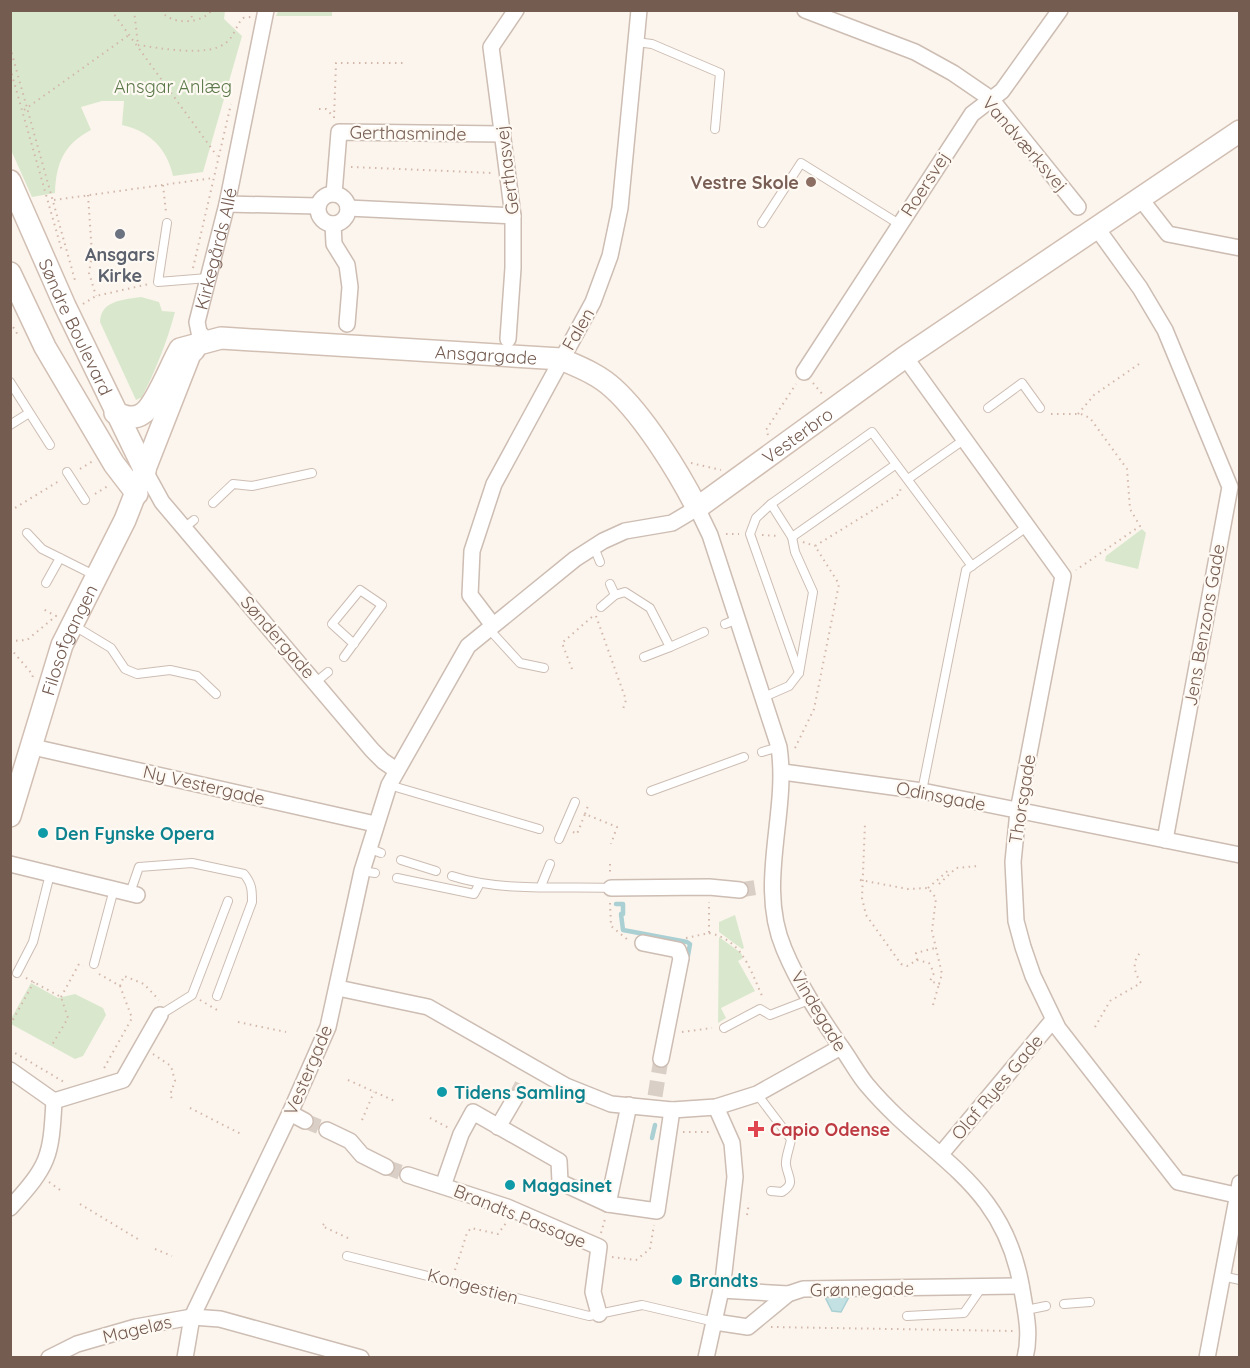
<svg xmlns="http://www.w3.org/2000/svg" width="1250" height="1368" viewBox="0 0 1250 1368" font-family="Quicksand,sans-serif">
  <rect width="100%" height="100%" fill="#fbf5ed"/>
  <!-- green -->
  <g fill="#d9e8cc">
    <path d="M10 11H225L224 19 242 36 203 172 173 176C167 148 149 131 122 125L124 101H102L81 107 91 130C64 144 56 163 55 193L32 197 11 150Z"/>
    <polygon points="278,11 332,11 332,16 276,16"/>
    <path d="M141 297 159 302 162 311 175 312C167 342 156 369 142 397L136 400 100 322C101 300 123 300 141 297Z"/>
    <polygon points="1142,529 1146,533 1138,569 1105,561 1106,556"/>
    <polygon points="735,915 744,948 742,949 719,932 719,922"/>
    <polygon points="719,937 741,953 743,958 738,961 755,991 721,1008 726,1018 718,1023"/>
    <polygon points="31,983 58,998 75,994 103,1008 106,1015 83,1056 75,1059 11,1024 11,1019"/>
  </g>
  <!-- water -->
  <polygon fill="#c3e1e3" stroke="#aad0d4" stroke-width="1.5" points="825,1297 849,1297 841,1312 832,1311"/>
  <g fill="none" stroke-linecap="round" stroke-linejoin="round">
    <!-- stream -->
    <g stroke="#aad0d4" stroke-width="4.5">
      <polyline points="616,904 623,904 623,914"/>
      <polyline points="621,914 623,930 687,942 690,944 687,961"/>
      <polyline points="652,1138 655,1125"/>
    </g>
    <!-- street-tunnel -->
    <g stroke="#dacfc6" stroke-width="15" stroke-dasharray="15 8" stroke-linecap="butt">
      <polyline points="740,890 759,887"/>
      <polyline points="655,1096 661,1059"/>
      <polyline points="515,1098 525,1079"/>
      <polyline points="305,1121 327,1130"/>
      <polyline points="386,1167 408,1175"/>
    </g>
    <defs>
      <g id="lane">
        <polyline points="636,42 652,44 720,73 715,129"/>
        <polyline points="167,223 158,282 208,278"/>
        <polyline points="762,223 801,163 899,224"/>
        <polyline points="10,382 50,445"/>
        <polyline points="988,408 1022,383 1040,408"/>
        <polyline points="10,425 29,413"/>
        <polyline points="67,472 85,500"/>
        <polyline points="908,479 965,439"/>
        <polyline points="213,503 233,484 252,486 312,473"/>
        <polyline points="184,528 194,520"/>
        <polyline points="27,533 42,549 96,576"/>
        <polyline points="792,537 895,465"/>
        <polyline points="594,547 600,562"/>
        <polyline points="46,583 60,558"/>
        <polyline points="610,584 615,595"/>
        <polyline points="601,607 615,595 625,592 650,608 670,647 704,632"/>
        <polyline points="725,624 738,619"/>
        <polyline points="73,625 111,648 125,669 137,674 170,670 197,676 216,694"/>
        <polyline points="488,628 520,663 544,668"/>
        <polyline points="344,657 382,605 360,590 332,624 354,644"/>
        <polyline points="644,657 670,647"/>
        <polyline points="799,673 750,534 756,518 771,504 872,432 972,566"/>
        <polyline points="316,682 328,672"/>
        <polyline points="764,697 789,686 799,673 813,592 795,552 792,537 771,504"/>
        <polyline points="762,752 779,747"/>
        <polyline points="389,785 539,829"/>
        <polyline points="651,791 744,757"/>
        <polyline points="922,791 966,570 1028,526"/>
        <polyline points="559,839 575,802"/>
        <polyline points="368,848 381,853"/>
        <polyline points="401,860 436,871"/>
        <polyline points="362,871 375,873"/>
        <path d="M452 876C501 892 560 886 611 888"/>
        <polyline points="397,878 474,894 480,883"/>
        <polyline points="541,886 550,864"/>
        <path d="M130 893 139 867 192 863 244 874C252 884 252 890 252 902L217 996"/>
        <polyline points="94,964 114,889"/>
        <polyline points="17,973 33,942 50,874"/>
        <polyline points="160,1015 192,995 228,901"/>
        <polyline points="724,1028 760,1009 770,1015 809,1000"/>
        <path d="M757 1094 791 1139C790 1147 785 1158 786 1165 788 1178 796 1183 782 1192L771 1191"/>
        <polyline points="347,1256 589,1316 642,1305 715,1322"/>
        <polyline points="1222,1276 1240,1280"/>
        <polyline points="1064,1304 1090,1302"/>
        <polyline points="1026,1310 1046,1306"/>
        <polyline points="907,1316 964,1313 982,1287"/>
      </g>
      <g id="street">
        <polyline points="805,10 915,52 953,73 991,99 1078,207"/>
        <polyline points="334,194 339,132 503,134"/>
        <circle cx="333" cy="209" r="15"/>
        <polyline points="1140,198 1168,234 1240,248"/>
        <polyline points="227,204 318,206"/>
        <polyline points="348,208 513,216"/>
        <polyline points="333,224 334,244 347,265 350,287 347,324"/>
        <polyline points="1096,227 1140,288 1165,330 1230,487 1165,840"/>
        <polyline points="508,339 513,268 513,216 491,47 516,10"/>
        <path id="s1" d="M207 341 199 332 197 322 227 204 266 10"/>
        <polyline points="905,357 1063,576 1018,811 1013,862 1016,921 1023,947 1033,976 1058,1028 1178,1182 1240,1196"/>
        <polyline points="804,372 972,114 1002,91 1060,10"/>
        <polyline points="145,471 162,502 372,750 383,761 396,770"/>
        <polyline points="492,624 470,595 472,551 494,484 593,302 610,256 620,208 639,10"/>
        <polyline points="33,747 375,824"/>
        <polyline points="783,772 922,791 1240,855"/>
        <polyline points="10,864 137,895"/>
        <polyline points="611,888 709,887 740,890"/>
        <polyline points="643,943 678,950 681,958 661,1059"/>
        <polyline points="338,988 428,1007 566,1086 611,1104 672,1110 716,1107 757,1094 841,1047"/>
        <polyline points="10,1070 54,1101"/>
        <polyline points="54,1101 123,1080 160,1015"/>
        <polyline points="290,1113 305,1121"/>
        <polyline points="498,1127 515,1098"/>
        <polyline points="327,1130 350,1141 362,1155 386,1167"/>
        <polyline points="941,1154 1053,1020"/>
        <polyline points="408,1175 507,1207 599,1247 593,1292 599,1314"/>
        <polyline points="443,1186 461,1134 473,1112 559,1161 560,1182 608,1204 657,1211 672,1110"/>
        <polyline points="608,1204 629,1105"/>
        <path d="M10 1208C49 1165 51 1158 54 1101"/>
        <polyline points="721,1290 788,1294"/>
        <polyline points="715,1322 748,1327 788,1294 803,1289 1021,1286"/>
        <polyline points="49,1358 77,1344 136,1327 192,1317 220,1319 361,1358"/>
        <path d="M185 1358 192 1317 290 1113 328 1027 362 871 389 785 468 646 575 559 603 541 625 531 672 523 697 508 710 535 779 747C789 814 756 883 784 949 799 985 819 1015 841 1047 850 1059 857 1073 867 1085 930 1160 1004 1180 1022 1290 1026 1314 1031 1334 1025 1358"/>
        <polyline points="706,1358 723,1281 735,1177 732,1143 716,1107"/>
        <polyline points="1207,1358 1240,1183"/>
      </g>
      <g id="secondary">
        <path id="s2" d="M10 181 65 306 145 471"/>
        <polyline points="10,273 45,347 114,464 137,494"/>
        <path id="s3" d="M115 413C124 416 133 420 142 414 155 407 171 364 180 349L221 338 561 359C579 367 598 374 613 388 644 416 678 471 697 508L905 357 1240 131"/>
        <path id="s4" d="M10 816 62 645 125 520 190 354 194 350"/>
      </g>
    </defs>
    <!-- lane casing -->
    <use href="#lane" stroke="#cdbdb3" stroke-width="10"/>
    <!-- street casing -->
    <use href="#street" stroke="#cdbdb3" stroke-width="18"/>
    <!-- secondary casing -->
    <use href="#secondary" stroke="#d2bfb3" stroke-width="24"/>
    <!-- path -->
    <g stroke="#d3b7aa" stroke-width="2" stroke-dasharray="1.5 4.5" stroke-linecap="butt">
      <polyline points="111,10 217,156"/>
      <polyline points="134,10 138,45"/>
      <path d="M161 10C170 26 202 24 212 10"/>
      <polyline points="191,10 192,20"/>
      <path d="M138 45C160 48 209 58 227 42 235 35 236 25 243 18L251 17"/>
      <polyline points="10,47 76,284"/>
      <polyline points="10,68 62,251"/>
      <polyline points="319,109 326,109 334,117"/>
      <polyline points="24,110 129,35"/>
      <polyline points="334,118 336,63 406,63"/>
      <polyline points="351,167 493,173"/>
      <polyline points="163,185 166,212"/>
      <polyline points="88,195 92,254 89,273 96,296"/>
      <polyline points="54,200 213,178"/>
      <polyline points="193,268 231,104"/>
      <polyline points="83,304 96,296 149,284"/>
      <polyline points="10,322 18,335"/>
      <polyline points="813,383 823,395"/>
      <polyline points="1051,414 1081,414 1090,418 1127,469 1130,509 1140,526 1076,570"/>
      <polyline points="1078,414 1094,395 1139,364"/>
      <polyline points="768,435 766,430 796,384"/>
      <polyline points="691,463 721,470"/>
      <polyline points="80,469 93,461"/>
      <polyline points="95,494 108,486"/>
      <polyline points="10,511 59,481"/>
      <polyline points="726,534 739,534"/>
      <polyline points="762,535 778,536"/>
      <polyline points="803,542 815,546"/>
      <polyline points="10,545 11,541"/>
      <polyline points="596,616 626,700 623,709"/>
      <polyline points="10,641 27,640 56,616 41,608"/>
      <polyline points="10,648 33,675 32,679"/>
      <polyline points="572,669 562,643 593,616"/>
      <polyline points="795,748 814,709 839,584 815,546 899,494 901,488"/>
      <polyline points="585,814 589,803"/>
      <polyline points="573,832 577,834 585,814 617,827 611,844"/>
      <polyline points="610,864 610,874"/>
      <polyline points="860,880 908,889 928,888 936,898 932,931 942,974 939,984 930,981 934,973 929,963 917,960 907,966 901,964 866,915 862,898 865,823"/>
      <polyline points="939,884 956,868 978,866"/>
      <polyline points="928,888 950,869"/>
      <polyline points="610,903 611,926 628,940"/>
      <path d="M709 933C743 940 750 970 763 998"/>
      <polyline points="686,938 709,933 709,902"/>
      <polyline points="917,960 916,953 935,948"/>
      <polyline points="99,974 120,986 132,1018 103,1070"/>
      <polyline points="26,978 61,997 68,1018 52,1045"/>
      <polyline points="120,986 124,976 144,984 159,1000"/>
      <polyline points="61,997 79,964 83,966"/>
      <polyline points="200,1000 219,1011"/>
      <polyline points="933,1005 939,984"/>
      <polyline points="238,1022 286,1032"/>
      <polyline points="10,1025 34,982"/>
      <path d="M1095 1027 1110 1001 1141 983C1134 972 1131 961 1142 951"/>
      <polyline points="682,1032 712,1028"/>
      <polyline points="10,1050 64,1082"/>
      <polyline points="153,1054 171,1066 175,1081 170,1095 173,1100"/>
      <polyline points="348,1080 397,1102"/>
      <polyline points="190,1108 243,1135"/>
      <polyline points="430,1118 449,1128"/>
      <polyline points="362,1120 374,1092"/>
      <polyline points="683,1132 710,1132"/>
      <polyline points="49,1182 63,1192"/>
      <polyline points="80,1204 141,1241"/>
      <polyline points="747,1215 749,1203"/>
      <polyline points="324,1224 322,1226 352,1240"/>
      <polyline points="601,1233 605,1219"/>
      <polyline points="155,1249 172,1256"/>
      <polyline points="612,1257 636,1260 650,1249 654,1225"/>
      <polyline points="455,1270 467,1233 471,1228 498,1234 506,1223"/>
      <polyline points="771,1327 1014,1331"/>
    </g>
    <!-- lane -->
    <use href="#lane" stroke="#fff" stroke-width="8"/>
    <!-- street -->
    <use href="#street" stroke="#fff" stroke-width="15"/>
    <!-- secondary -->
    <use href="#secondary" stroke="#fff" stroke-width="21"/>
  </g>
  <!-- markers -->
  <circle fill="#8d6e63" stroke="#fef9f3" stroke-width="2" cx="811" cy="182" r="6"/>
  <circle fill="#6b7280" stroke="#fef9f3" stroke-width="2" cx="120" cy="234" r="6"/>
  <g fill="#0f9aa8" stroke="#fef9f3" stroke-width="2">
    <circle cx="43" cy="833" r="6"/>
    <circle cx="442" cy="1092" r="6"/>
    <circle cx="510" cy="1185" r="6"/>
    <circle cx="677" cy="1280" r="6"/>
  </g>
  <path fill="#e0444e" stroke="#fef9f3" stroke-width="2" d="M753 1120h6v6h6v6h-6v6h-6v-6h-6v-6h6z"/>
  <g text-anchor="middle" dominant-baseline="central" stroke-width="4.5" stroke-linejoin="round" paint-order="stroke">
    <!-- park labels -->
    <g font-size="18" fill="#5b794a" stroke="#fef9f3">
      <text x="173" y="86">Ansgar Anlæg</text>
    </g>
    <!-- street labels -->
    <g font-size="18" fill="#755c51" stroke="#fef9f3">
      <text transform="translate(408 133) rotate(1)">Gerthasminde</text>
      <text transform="translate(1025 144) rotate(49)">Vandværksvej</text>
      <text transform="translate(507 170) rotate(-97)">Gerthasvej</text>
      <text transform="translate(925 184) rotate(-57)">Roersvej</text>
      <text stroke="none"><textPath href="#s1" startOffset="98">Kirkegårds Allé</textPath></text>
      <text stroke="none"><textPath href="#s2" startOffset="160">Søndre Boulevard</textPath></text>
      <text transform="translate(578 329) rotate(-60)">Falen</text>
      <text stroke="none"><textPath href="#s3" startOffset="412">Ansgargade</textPath></text>
      <text stroke="none"><textPath href="#s3" startOffset="818">Vesterbro</textPath></text>
      <text transform="translate(1204 625) rotate(-80)">Jens Benzons Gade</text>
      <text transform="translate(278 637) rotate(49)">Søndergade</text>
      <text stroke="none"><textPath href="#s4" startOffset="186">Filosofgangen</textPath></text>
      <text transform="translate(204 785) rotate(13)">Ny Vestergade</text>
      <text transform="translate(941 796) rotate(11)">Odinsgade</text>
      <text transform="translate(1022 799) rotate(-81)">Thorsgade</text>
      <text transform="translate(819 1011) rotate(59)">Vindegade</text>
      <text transform="translate(308 1070) rotate(-67)">Vestergade</text>
      <text transform="translate(997 1087) rotate(-50)">Olaf Ryes Gade</text>
      <text transform="translate(520 1216) rotate(22)">Brandts Passage</text>
      <text transform="translate(473 1286) rotate(15)">Kongestien</text>
      <text transform="translate(862 1289) rotate(-1)">Grønnegade</text>
      <text transform="translate(137 1329) rotate(-13)">Mageløs</text>
    </g>
    <!-- education labels -->
    <g font-size="18" font-weight="bold" fill="#785e54" stroke="#fef9f3" text-anchor="end">
      <text x="799" y="182">Vestre Skole</text>
    </g>
    <!-- worship labels -->
    <g font-size="18" font-weight="bold" fill="#5b616d" stroke="#fef9f3">
      <text x="120" y="254">Ansgars<tspan x="120" dy="21">Kirke</tspan></text>
    </g>
    <!-- culture labels -->
    <g font-size="18" font-weight="bold" fill="#0d838f" stroke="#fef9f3" text-anchor="start">
      <text x="55" y="833">Den Fynske Opera</text>
      <text x="454" y="1092">Tidens Samling</text>
      <text x="522" y="1185">Magasinet</text>
      <text x="689" y="1280">Brandts</text>
    </g>
    <!-- health labels -->
    <g font-size="18" font-weight="bold" fill="#be3a42" stroke="#fef9f3" text-anchor="start">
      <text x="770" y="1129">Capio Odense</text>
    </g>
  </g>
  <!-- border -->
  <rect width="1250" height="1368" fill="none" stroke="#755c51" stroke-width="24"/>
</svg>
